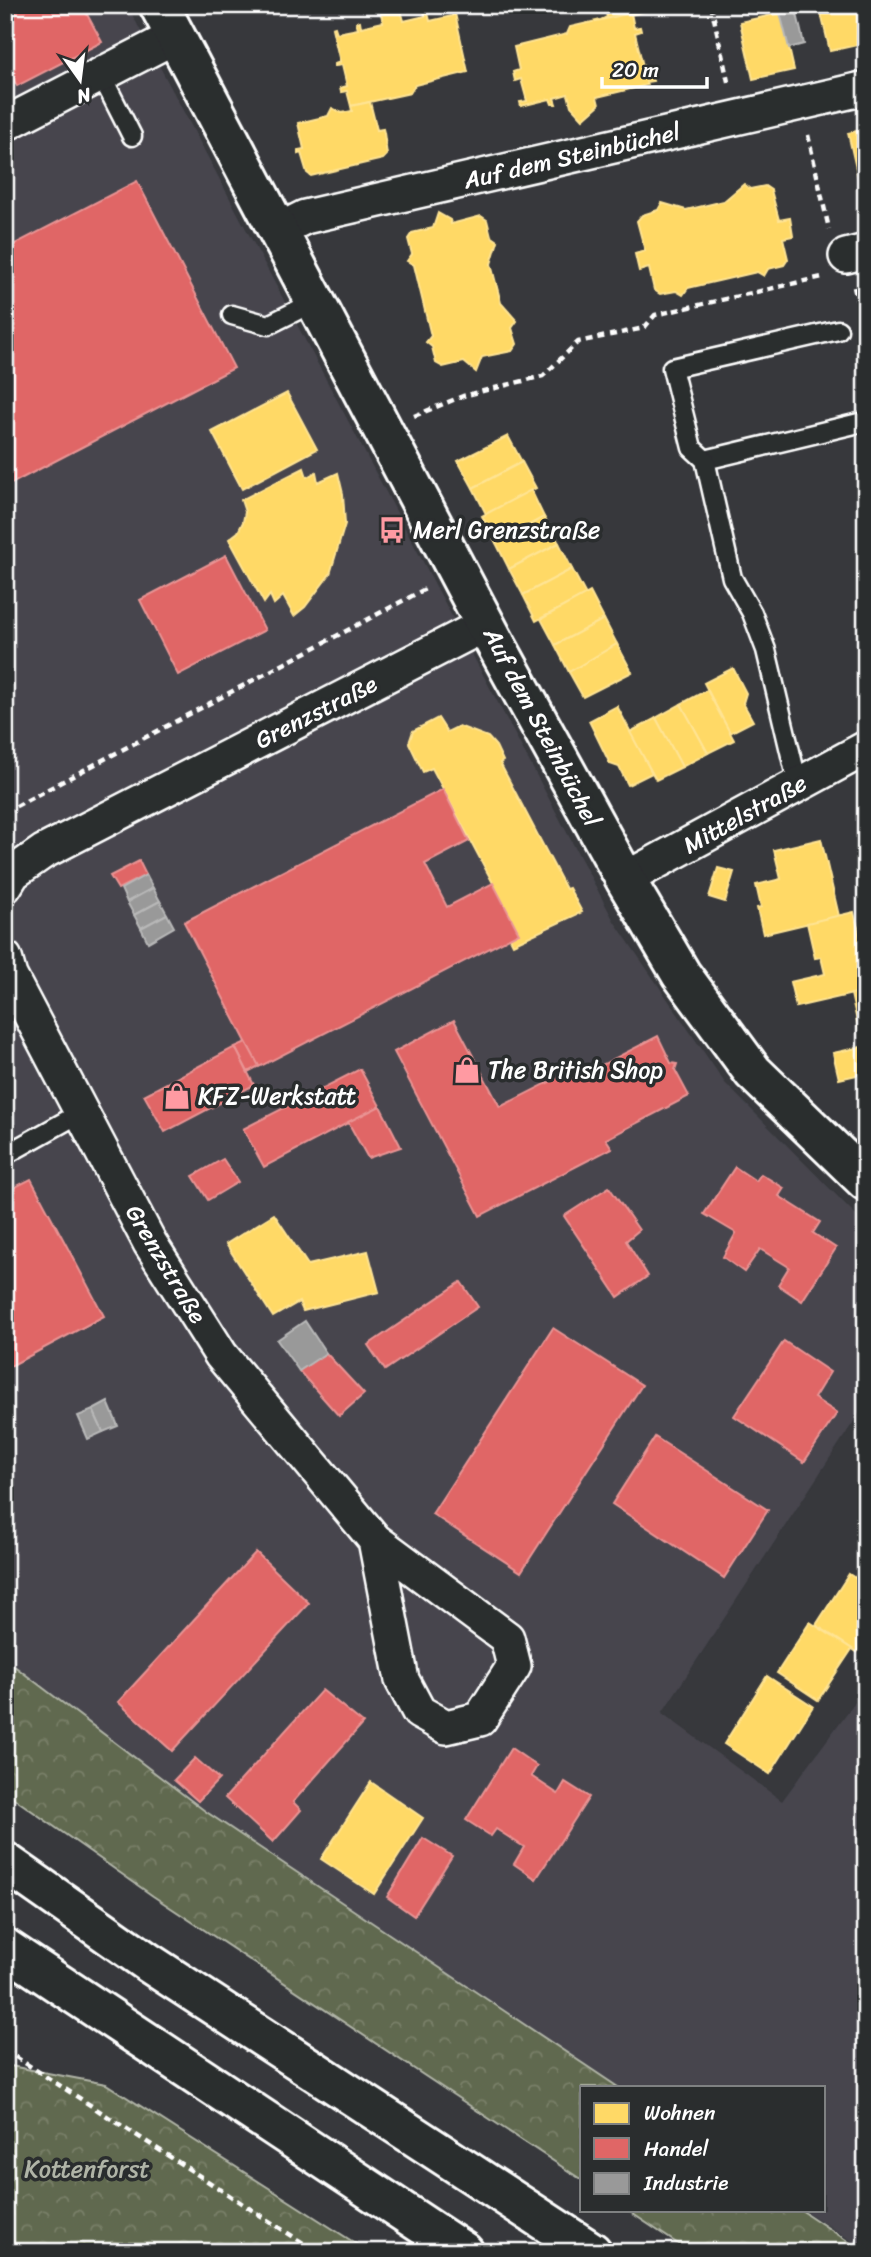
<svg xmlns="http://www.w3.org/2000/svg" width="871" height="2257" viewBox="0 0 871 2257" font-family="Sriracha,sans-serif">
  <defs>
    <pattern id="forest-crowns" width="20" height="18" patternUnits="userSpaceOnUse" patternTransform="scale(1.75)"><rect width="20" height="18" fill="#61694f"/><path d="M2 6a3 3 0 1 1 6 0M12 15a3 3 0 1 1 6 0" fill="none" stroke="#798069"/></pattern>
  </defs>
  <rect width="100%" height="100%" fill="#37383c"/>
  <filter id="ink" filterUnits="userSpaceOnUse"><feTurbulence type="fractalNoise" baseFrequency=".0143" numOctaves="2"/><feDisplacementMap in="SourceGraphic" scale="14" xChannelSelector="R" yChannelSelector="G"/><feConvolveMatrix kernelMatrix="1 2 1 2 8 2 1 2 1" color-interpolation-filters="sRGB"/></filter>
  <g filter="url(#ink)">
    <!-- built -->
    <polygon fill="#46454d" points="5,5 127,5 614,921 725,1083 866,1225 866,1403 662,1713 782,1801 866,1687 866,2250 804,2210 824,2210 824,2087 620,2087 205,1811 5,1659"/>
    <!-- forest -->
    <g fill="url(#forest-crowns)" stroke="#b0b4a7" stroke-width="2">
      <polygon points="5,1659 205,1811 618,2087 582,2087 582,2180 153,1896 5,1792"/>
      <polygon points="5,2065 106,2084 369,2252 5,2252"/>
      <polygon points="627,2210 801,2210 864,2252 690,2252"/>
    </g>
    <!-- homes -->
    <g fill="#ffd966" stroke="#ffe494" stroke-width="2">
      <polygon points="604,5 667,5 668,7 599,21 607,17"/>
      <polygon points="819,5 866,5 866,43 830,51"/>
      <polygon points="427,9 430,21 452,16 454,9 468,72 415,85 410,93 351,106 347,91 341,92 340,88 347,86 342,65 335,66 335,64 340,62 332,28 335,27 337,33 358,29 356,22 360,21 361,27 383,22 381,14 401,10 404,21 425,16 424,10"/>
      <polygon points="631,13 634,28 640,27 641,31 635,33 646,79 652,78 653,81 646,82 647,85 597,97 599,105 583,119 571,106 568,94 554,98 556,104 552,104 550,99 521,106 520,102 527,101 521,79 515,81 513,72 519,70 514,47 567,34 570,27"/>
      <polygon points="781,13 794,70 753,79 740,22"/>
      <polygon points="370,102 377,130 383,129 384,133 387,155 383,159 311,176 307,173 301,153 298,154 298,150 304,149 298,123 328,116 332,108 342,113 352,111 351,106"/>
      <polygon points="866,129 866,194 862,195 848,133"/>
      <polygon points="744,184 750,189 765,186 771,190 779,220 790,218 793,236 783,238 788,259 784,265 768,269 764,276 757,272 688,288 683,295 676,291 660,294 654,290 649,268 639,271 635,254 645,251 637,221 642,215 658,210 662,203 686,210 724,201"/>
      <polygon points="438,213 450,220 451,224 481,216 487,220 491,236 498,241 491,264 501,303 517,321 512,328 517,344 512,351 482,357 476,372 464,362 443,367 436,363 432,347 426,342 431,336 414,265 407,261 412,254 408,239 412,233 433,228"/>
      <polygon points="287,393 317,449 242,489 212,432"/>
      <polygon points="508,436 522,462 473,488 458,461"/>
      <polygon points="522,462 536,488 486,514 473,488"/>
      <polygon points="304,468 307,477 316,472 318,482 338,473 343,494 345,524 330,574 305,607 294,616 283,596 274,604 270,595 264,603 229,539 238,532 243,522 245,512 241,500"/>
      <polygon points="531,490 544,517 496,543 482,516"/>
      <polygon points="544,517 559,543 509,569 496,543"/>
      <polygon points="559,543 572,569 523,595 509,569"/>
      <polygon points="572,569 586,595 536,621 523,595"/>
      <polygon points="590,592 604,619 555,645 541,619"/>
      <polygon points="604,619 617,644 569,672 555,645"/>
      <polygon points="617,644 632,672 583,697 569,672"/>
      <polygon points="733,668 746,693 743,703 753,721 730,733 704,683"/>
      <polygon points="707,690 734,740 708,753 681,704"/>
      <polygon points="681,704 708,753 682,767 656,718"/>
      <polygon points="617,706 652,773 628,785 619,767 610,764 589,721"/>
      <polygon points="438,718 447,732 459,726 488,737 496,746 503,761 500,763 566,889 569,888 582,912 513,944 510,938 519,933 493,883 432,768 423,772 409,743 413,731"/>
      <polygon points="656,718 682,767 656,780 630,732"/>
      <polygon points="821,839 839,916 763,934 757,908 761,907 756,885 781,879 774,850"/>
      <polygon points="718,868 734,872 725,902 709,897"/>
      <polygon points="854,912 866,962 866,991 796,1007 790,982 825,974 821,957 815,958 807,923"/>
      <polygon points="866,991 866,1031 865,1028 859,1030 851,994"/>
      <polygon points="866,1046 866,1073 839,1079 833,1053"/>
      <polygon points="274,1214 308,1265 368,1251 379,1292 303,1311 299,1302 273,1317 226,1244"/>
      <polygon points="866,1561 866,1585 855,1578"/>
      <polygon points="849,1574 866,1585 866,1638 857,1652 816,1625"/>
      <polygon points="810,1622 852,1649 818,1700 777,1673"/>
      <polygon points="767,1676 813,1706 770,1774 724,1744"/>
      <polygon points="371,1782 423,1818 374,1894 321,1859"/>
    </g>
    <!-- shops -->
    <g fill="#e06666" stroke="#e99494" stroke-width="2">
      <polygon points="5,5 82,5 102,42 17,86 5,65"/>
      <polygon points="137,181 234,368 5,487 5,249"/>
      <polygon points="226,555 265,630 178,675 140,600"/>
      <polygon points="443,789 469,841 425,864 447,907 493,883 519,933 259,1067 184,922"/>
      <polygon points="139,861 146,875 118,889 110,876"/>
      <polygon points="454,1020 500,1107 571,1071 575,1079 658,1036 671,1063 677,1064 675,1070 689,1096 606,1139 612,1148 480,1216 394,1052"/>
      <polygon points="246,1042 259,1066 248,1072 235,1047"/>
      <polygon points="235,1047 254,1085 165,1132 144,1095"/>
      <polygon points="360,1069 380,1106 264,1167 243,1129"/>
      <polygon points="380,1106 401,1147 368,1158 348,1122"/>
      <polygon points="223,1159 238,1182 208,1200 193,1176"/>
      <polygon points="735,1167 756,1181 761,1174 784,1188 779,1196 820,1222 813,1233 836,1248 802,1301 778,1285 789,1267 760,1249 744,1272 723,1257 736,1233 704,1214"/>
      <polygon points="31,1179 104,1316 5,1369 5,1192"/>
      <polygon points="609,1187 639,1230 626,1241 648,1276 618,1297 564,1216"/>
      <polygon points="461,1282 478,1307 385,1370 368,1345"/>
      <polygon points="553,1328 642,1385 521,1572 432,1514"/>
      <polygon points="784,1341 830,1372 814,1398 837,1413 804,1462 734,1416"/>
      <polygon points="326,1353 364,1394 339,1416 299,1371"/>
      <polygon points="655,1437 768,1510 724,1578 612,1504"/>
      <polygon points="256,1552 309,1603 172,1751 118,1702"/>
      <polygon points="322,1690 363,1723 293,1802 301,1810 273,1842 225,1798"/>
      <polygon points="511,1748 537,1766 531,1776 558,1794 565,1782 589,1797 536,1879 514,1864 524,1847 496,1829 491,1836 466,1820"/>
      <polygon points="195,1758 219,1779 198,1801 174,1780"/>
      <polygon points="423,1838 452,1856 414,1916 387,1897"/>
    </g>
    <!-- industry -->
    <g fill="#999" stroke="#b8b8b8" stroke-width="2">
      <polygon points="778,5 795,5 804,44 789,48"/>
      <polygon points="146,875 153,888 127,902 121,889"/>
      <polygon points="153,888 160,901 134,915 127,902"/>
      <polygon points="160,901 167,914 141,928 134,915"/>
      <polygon points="167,914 174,927 148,942 141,928"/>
      <polygon points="305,1321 326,1353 299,1371 277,1340"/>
      <polygon points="108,1402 118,1426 103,1432 93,1410"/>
      <polygon points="93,1410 103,1432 88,1439 78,1416"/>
    </g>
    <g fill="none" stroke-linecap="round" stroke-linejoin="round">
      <defs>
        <g id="lane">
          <polyline points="101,75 132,136"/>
          <polyline points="232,315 268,325 316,301"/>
          <polyline points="705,460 859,423"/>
          <polyline points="798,785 766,650 752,613 732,578 705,460 692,448 672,368 838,330"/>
          <polyline points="5,1155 82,1112"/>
        </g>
        <g id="street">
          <polyline points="5,124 176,36"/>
          <polyline points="279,230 305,217 866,88"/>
          <polyline points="846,256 866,251"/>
          <polyline points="625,879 866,748"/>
          <polyline points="5,886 13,873 43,852 486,624"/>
          <polyline points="5,958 10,976 150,1243 221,1355 375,1540 507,1638 514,1666 480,1719 446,1727 419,1712 402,1680 375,1540"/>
        </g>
        <polyline id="secondary" points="159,5 493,639 625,879 681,974 753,1072 866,1181"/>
        <g id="highway">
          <polyline points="5,1862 149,1963 592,2252"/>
          <polyline points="5,1948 464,2252"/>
        </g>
      </defs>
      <!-- lane casing -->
      <use href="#lane" stroke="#fff" stroke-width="23"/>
      <!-- street casing -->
      <use href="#street" stroke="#fff" stroke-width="38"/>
      <!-- secondary casing -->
      <use href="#secondary" stroke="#fff" stroke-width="44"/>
      <!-- highway casing -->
      <use href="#highway" stroke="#fff" stroke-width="44"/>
      <!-- path -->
      <g stroke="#fff" stroke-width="4.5" stroke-dasharray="7 5" stroke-linecap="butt">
        <polyline points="711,5 729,86"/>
        <polyline points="808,135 829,229"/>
        <polyline points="854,287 860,313"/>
        <polyline points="414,416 463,396 543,376 578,342 644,328 655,315 822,277"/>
        <polyline points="5,812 425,589"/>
        <polyline points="5,2050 317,2252"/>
      </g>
      <!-- lane -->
      <use href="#lane" stroke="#2a2d2e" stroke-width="18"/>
      <!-- street -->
      <use href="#street" stroke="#2a2d2e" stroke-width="33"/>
      <!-- secondary -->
      <use href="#secondary" stroke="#2a2d2e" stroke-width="38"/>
      <!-- highway -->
      <use href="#highway" stroke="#2a2d2e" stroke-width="38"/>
    </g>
  </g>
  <!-- icons -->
  <defs>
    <symbol id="bus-bare" viewBox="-9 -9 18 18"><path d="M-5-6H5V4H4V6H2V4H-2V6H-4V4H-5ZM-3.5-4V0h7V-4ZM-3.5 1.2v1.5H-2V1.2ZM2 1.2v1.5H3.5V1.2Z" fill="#ff9aa2" stroke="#2a2d2e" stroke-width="2.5" paint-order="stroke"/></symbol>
    <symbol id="shop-bare" viewBox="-9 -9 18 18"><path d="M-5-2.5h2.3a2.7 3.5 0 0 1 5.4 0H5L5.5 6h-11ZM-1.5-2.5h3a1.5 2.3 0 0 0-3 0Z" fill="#ff9aa2" stroke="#2a2d2e" stroke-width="2.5" paint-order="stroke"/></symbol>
  </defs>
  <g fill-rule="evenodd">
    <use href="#bus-bare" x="373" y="511" width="38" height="38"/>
    <use href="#shop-bare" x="448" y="1051" width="38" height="38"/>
    <use href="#shop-bare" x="158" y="1077" width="38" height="38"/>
  </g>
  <g text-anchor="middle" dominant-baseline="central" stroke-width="7" stroke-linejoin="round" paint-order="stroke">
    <!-- street labels -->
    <g font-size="24" fill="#fff" stroke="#2a2d2e">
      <text transform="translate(572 156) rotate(-13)">Auf dem Steinbüchel</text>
      <text transform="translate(316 712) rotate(-27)">Grenzstraße</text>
      <text transform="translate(542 727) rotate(62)">Auf dem Steinbüchel</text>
      <text transform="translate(745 814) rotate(-29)">Mittelstraße</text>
      <text transform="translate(166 1264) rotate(59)">Grenzstraße</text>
    </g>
    <!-- poi labels -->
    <g font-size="24" fill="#fff" stroke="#2a2d2e" text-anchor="start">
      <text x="413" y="530">Merl Grenzstraße</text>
      <text x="488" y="1070">The British Shop</text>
      <text x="198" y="1096">KFZ-Werkstatt</text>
    </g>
    <!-- park labels -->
    <g font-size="24" fill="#b0b4a7" stroke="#2a2d2e">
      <text x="87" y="2169">Kottenforst</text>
    </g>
  </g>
  <!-- margin -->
  <rect width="871" height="2257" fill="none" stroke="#2a2d2e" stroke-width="28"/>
  <rect x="14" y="14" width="843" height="2229" fill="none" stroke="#fff" stroke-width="2.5" filter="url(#ink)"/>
  <!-- legend -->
  <rect x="580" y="2086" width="245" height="126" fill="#2a2d2e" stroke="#7f8182" stroke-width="2"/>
  <rect x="594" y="2103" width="35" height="21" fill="#ffd966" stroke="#7f8182" stroke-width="2"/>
  <text x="644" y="2120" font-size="21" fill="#ffffff">Wohnen</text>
  <rect x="594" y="2138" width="35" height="21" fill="#e06666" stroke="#7f8182" stroke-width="2"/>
  <text x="644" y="2156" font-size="21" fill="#ffffff">Handel</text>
  <rect x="594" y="2173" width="35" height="21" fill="#999999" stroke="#7f8182" stroke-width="2"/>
  <text x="644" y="2190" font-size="21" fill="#ffffff">Industrie</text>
  <!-- north arrow -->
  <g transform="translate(80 80) rotate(166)" stroke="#2a2d2e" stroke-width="5" paint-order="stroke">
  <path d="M0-5L12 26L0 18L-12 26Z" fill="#ffffff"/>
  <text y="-10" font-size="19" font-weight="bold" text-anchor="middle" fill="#ffffff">N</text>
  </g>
  <!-- scale -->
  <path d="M602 77v10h105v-10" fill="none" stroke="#ffffff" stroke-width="3.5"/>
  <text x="612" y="77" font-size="21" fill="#ffffff" stroke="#2a2d2e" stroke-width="5" paint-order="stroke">20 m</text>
</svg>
